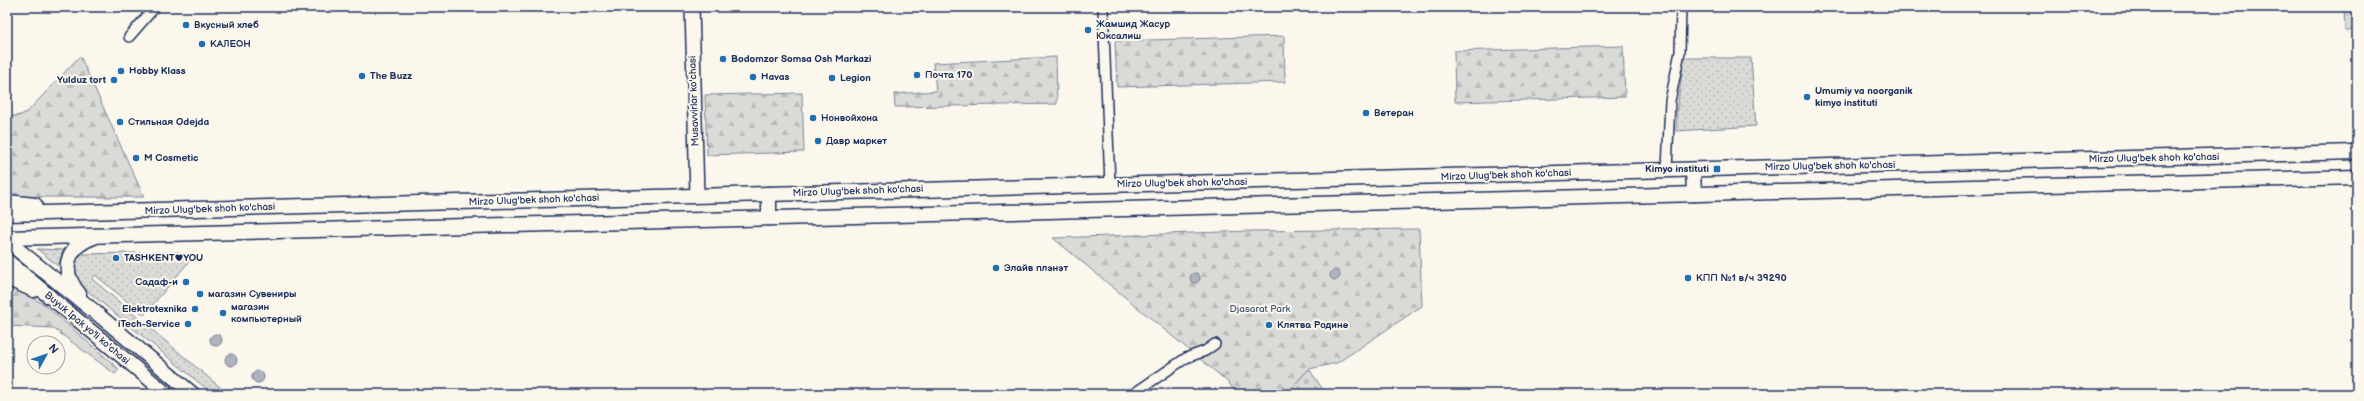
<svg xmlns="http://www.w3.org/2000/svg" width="2364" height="401" viewBox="0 0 2364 401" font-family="'Balsamiq Sans',sans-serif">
  <defs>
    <pattern id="grass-dots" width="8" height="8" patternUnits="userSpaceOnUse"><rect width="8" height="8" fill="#dadad7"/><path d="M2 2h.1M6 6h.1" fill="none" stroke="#babbbb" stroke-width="1.8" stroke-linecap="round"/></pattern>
    <pattern id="forest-firs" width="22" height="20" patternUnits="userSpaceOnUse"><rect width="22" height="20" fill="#dadad7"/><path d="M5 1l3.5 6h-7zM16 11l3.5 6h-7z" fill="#babbbb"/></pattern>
    <pattern id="cemetery-stones" width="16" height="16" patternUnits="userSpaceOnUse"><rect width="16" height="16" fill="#dadad7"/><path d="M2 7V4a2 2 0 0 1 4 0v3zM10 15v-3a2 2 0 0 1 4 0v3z" fill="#babbbb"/></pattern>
    <pattern id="park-tufts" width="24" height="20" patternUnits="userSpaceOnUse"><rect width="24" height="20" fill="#dadad7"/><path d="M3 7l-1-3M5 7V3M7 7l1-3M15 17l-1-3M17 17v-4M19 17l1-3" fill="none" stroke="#babbbb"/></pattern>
  </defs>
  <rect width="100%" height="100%" fill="#fbf7ec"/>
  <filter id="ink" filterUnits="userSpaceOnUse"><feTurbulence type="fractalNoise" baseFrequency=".025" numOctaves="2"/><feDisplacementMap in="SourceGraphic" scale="8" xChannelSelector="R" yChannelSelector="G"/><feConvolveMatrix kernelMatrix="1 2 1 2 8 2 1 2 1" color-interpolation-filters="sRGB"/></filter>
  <g filter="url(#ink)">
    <!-- grass -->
    <g fill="url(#grass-dots)" stroke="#7a849a">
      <polygon points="1684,58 1751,58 1756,126 1676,131 1677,109"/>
      <polygon points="37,249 64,250 58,266"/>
      <path d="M179 252V259L192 258 144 315 95 275 92 279 228 394H213L79 284C74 274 70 262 82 254Z"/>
    </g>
    <!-- forest -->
    <g fill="url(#forest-firs)" stroke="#7a849a">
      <polygon points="1284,36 1285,82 1117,87 1115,41"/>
      <polygon points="1623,46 1625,97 1455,102 1454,51"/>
      <polygon points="80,56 144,197 25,197 7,193 7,117 21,115 28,111"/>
      <polygon points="1056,57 1057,104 895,107 894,94 936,91 933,63"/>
      <polygon points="802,93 804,152 707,155 705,95"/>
      <polygon points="1419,229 1422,306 1337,363 1309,369 1286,394 1237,394 1228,382 1053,238 1251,231"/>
      <polygon points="7,285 44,304 119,369 115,374 53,328 7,326"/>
    </g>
    <!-- cemetery -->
    <polygon fill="url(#cemetery-stones)" stroke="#7a849a" points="1309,369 1326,394 1286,394"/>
    <!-- park -->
    <polygon fill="url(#park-tufts)" stroke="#7a849a" points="2344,7 2357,7 2357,30 2345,31"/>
    <!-- water -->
    <g fill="#afb3bb" stroke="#747e96">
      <circle cx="1335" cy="275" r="5"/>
      <circle cx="1195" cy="278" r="5"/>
      <circle cx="216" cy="340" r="6"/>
      <circle cx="231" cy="360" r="6"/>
      <circle cx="258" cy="377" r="6"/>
    </g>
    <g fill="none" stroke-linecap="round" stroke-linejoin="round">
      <defs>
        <g id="street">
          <polyline points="1103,7 1110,185"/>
          <polyline points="129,37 155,7"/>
          <polyline points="1667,170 1670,101 1680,52 1681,7"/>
          <polyline points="1133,394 1186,358 1205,351 1215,344"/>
        </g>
        <g id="secondary">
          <polyline points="692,7 697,196"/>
          <polyline points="50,297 167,394"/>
          <polyline points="95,312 193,394"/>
        </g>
        <g id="primary">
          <polyline points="1693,170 1694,194"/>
          <polyline points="7,202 35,205"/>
          <polyline points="7,214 2357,152"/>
          <polyline points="769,218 769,194"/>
          <polyline points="7,238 2357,177"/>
          <polyline points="7,241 95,312"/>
          <polyline points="7,261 50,297"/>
          <polyline points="7,278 34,290"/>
          <path d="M79 294C60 271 65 247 94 237"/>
        </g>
      </defs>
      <!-- street casing -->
      <use href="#street" stroke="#1b2f5e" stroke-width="12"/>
      <!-- secondary casing -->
      <use href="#secondary" stroke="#1b2f5e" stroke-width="16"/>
      <!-- primary casing -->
      <use href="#primary" stroke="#1b2f5e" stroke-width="17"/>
      <!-- street -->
      <use href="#street" stroke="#fbf7ec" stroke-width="9"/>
      <!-- secondary -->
      <use href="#secondary" stroke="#fbf7ec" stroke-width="13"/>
      <!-- primary -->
      <use href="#primary" stroke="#fbf7ec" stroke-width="14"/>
    </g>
  </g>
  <!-- markers -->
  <g fill="#1f6fb2" stroke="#fbf7ec" stroke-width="1.5">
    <circle cx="186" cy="25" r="4"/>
    <circle cx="1088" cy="30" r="4"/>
    <circle cx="202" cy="44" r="4"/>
    <circle cx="723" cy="59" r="4"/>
    <circle cx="121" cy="71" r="4"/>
    <circle cx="917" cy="75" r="4"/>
    <circle cx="362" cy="76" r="4"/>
    <circle cx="753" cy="77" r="4"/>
    <circle cx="832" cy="78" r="4"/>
    <circle cx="114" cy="80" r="4"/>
    <circle cx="1807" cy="97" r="4"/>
    <circle cx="1366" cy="113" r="4"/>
    <circle cx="813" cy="118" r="4"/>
    <circle cx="120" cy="122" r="4"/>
    <circle cx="818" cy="141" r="4"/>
    <circle cx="136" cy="158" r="4"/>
    <rect x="1713" y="165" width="8" height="8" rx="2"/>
    <circle cx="116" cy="258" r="4"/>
    <circle cx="996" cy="268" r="4"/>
    <circle cx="1688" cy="278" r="4"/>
    <circle cx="186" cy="282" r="4"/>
    <circle cx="200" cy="294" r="4"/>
    <circle cx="195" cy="309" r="4"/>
    <circle cx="223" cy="313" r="4"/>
    <circle cx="188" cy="324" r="4"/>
    <circle cx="1269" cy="325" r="4"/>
  </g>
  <g text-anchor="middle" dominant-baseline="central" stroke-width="4" stroke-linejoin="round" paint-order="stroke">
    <!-- poi labels -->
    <g font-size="10" font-weight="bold" fill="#1b2f5e" stroke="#fbf7ec" text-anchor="start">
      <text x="1096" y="24">Жамшид Жасур<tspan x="1096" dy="12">Юксалиш</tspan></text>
      <text x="194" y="25">Вкусный хлеб</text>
      <text x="210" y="44">КАЛЕОН</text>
      <text x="731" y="59">Bodomzor Somsa Osh Markazi</text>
      <text x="129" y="71">Hobby Klass</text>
      <text x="925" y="75">Почта 170</text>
      <text x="370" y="76">The Buzz</text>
      <text x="761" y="77">Havas</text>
      <text x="840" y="78">Legion</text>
      <text x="106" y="80" text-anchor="end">Yulduz tort</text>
      <text x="1815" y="91">Umumiy va noorganik<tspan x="1815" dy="12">kimyo instituti</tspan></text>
      <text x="1374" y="113">Ветеран</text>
      <text x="821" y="118">Нонвойхона</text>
      <text x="128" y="122">Стильная Odejda</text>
      <text x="826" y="141">Давр маркет</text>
      <text x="144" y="158">M Cosmetic</text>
      <text x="1709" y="169" text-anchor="end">Kimyo instituti</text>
      <text x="124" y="258">TASHKENT♥YOU</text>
      <text x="1004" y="268">Элайв плэнэт</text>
      <text x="1696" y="278">КПП №1 в/ч 39290</text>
      <text x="178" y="282" text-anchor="end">Садаф-и</text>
      <text x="208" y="294">магазин Сувениры</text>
      <text x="231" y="307">магазин<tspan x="231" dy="12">компьютерный</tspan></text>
      <text x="187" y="309" text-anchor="end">Elektrotexnika</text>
      <text x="180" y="324" text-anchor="end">iTech-Service</text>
      <text x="1277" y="325">Клятва Родине</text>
    </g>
    <!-- street labels -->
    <g font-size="10" fill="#1b2f5e" stroke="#fbf7ec">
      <text transform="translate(694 101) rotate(-92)">Musavvirlar ko'chasi</text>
      <text transform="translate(2154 158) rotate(-1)">Mirzo Ulug'bek shoh ko'chasi</text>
      <text transform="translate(1830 166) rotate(-1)">Mirzo Ulug'bek shoh ko'chasi</text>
      <text transform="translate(1506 175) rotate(-2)">Mirzo Ulug'bek shoh ko'chasi</text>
      <text transform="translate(1182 183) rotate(-1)">Mirzo Ulug'bek shoh ko'chasi</text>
      <text transform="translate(858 191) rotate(-2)">Mirzo Ulug'bek shoh ko'chasi</text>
      <text transform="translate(534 200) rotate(-2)">Mirzo Ulug'bek shoh ko'chasi</text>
      <text transform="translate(210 209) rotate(-2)">Mirzo Ulug'bek shoh ko'chasi</text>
      <text transform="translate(87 328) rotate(40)">Buyuk Ipak yo'li ko'chasi</text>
    </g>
    <!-- park labels -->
    <g font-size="10" fill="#415176" stroke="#fbf7ec">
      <text x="1260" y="309">Djasarat Park</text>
    </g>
  </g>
  <!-- margin -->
  <rect width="2364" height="401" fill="none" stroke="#fbf7ec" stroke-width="24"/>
  <rect x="12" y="12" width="2340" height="377" fill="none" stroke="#1b2f5e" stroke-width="1.5" filter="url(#ink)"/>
  <!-- north arrow -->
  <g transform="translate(46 355) rotate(50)"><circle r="19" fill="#fbf7ec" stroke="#a1a7b3"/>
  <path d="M0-3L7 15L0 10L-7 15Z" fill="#1f6fb2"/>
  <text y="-6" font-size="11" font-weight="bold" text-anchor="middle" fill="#1b2f5e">N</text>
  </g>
</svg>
